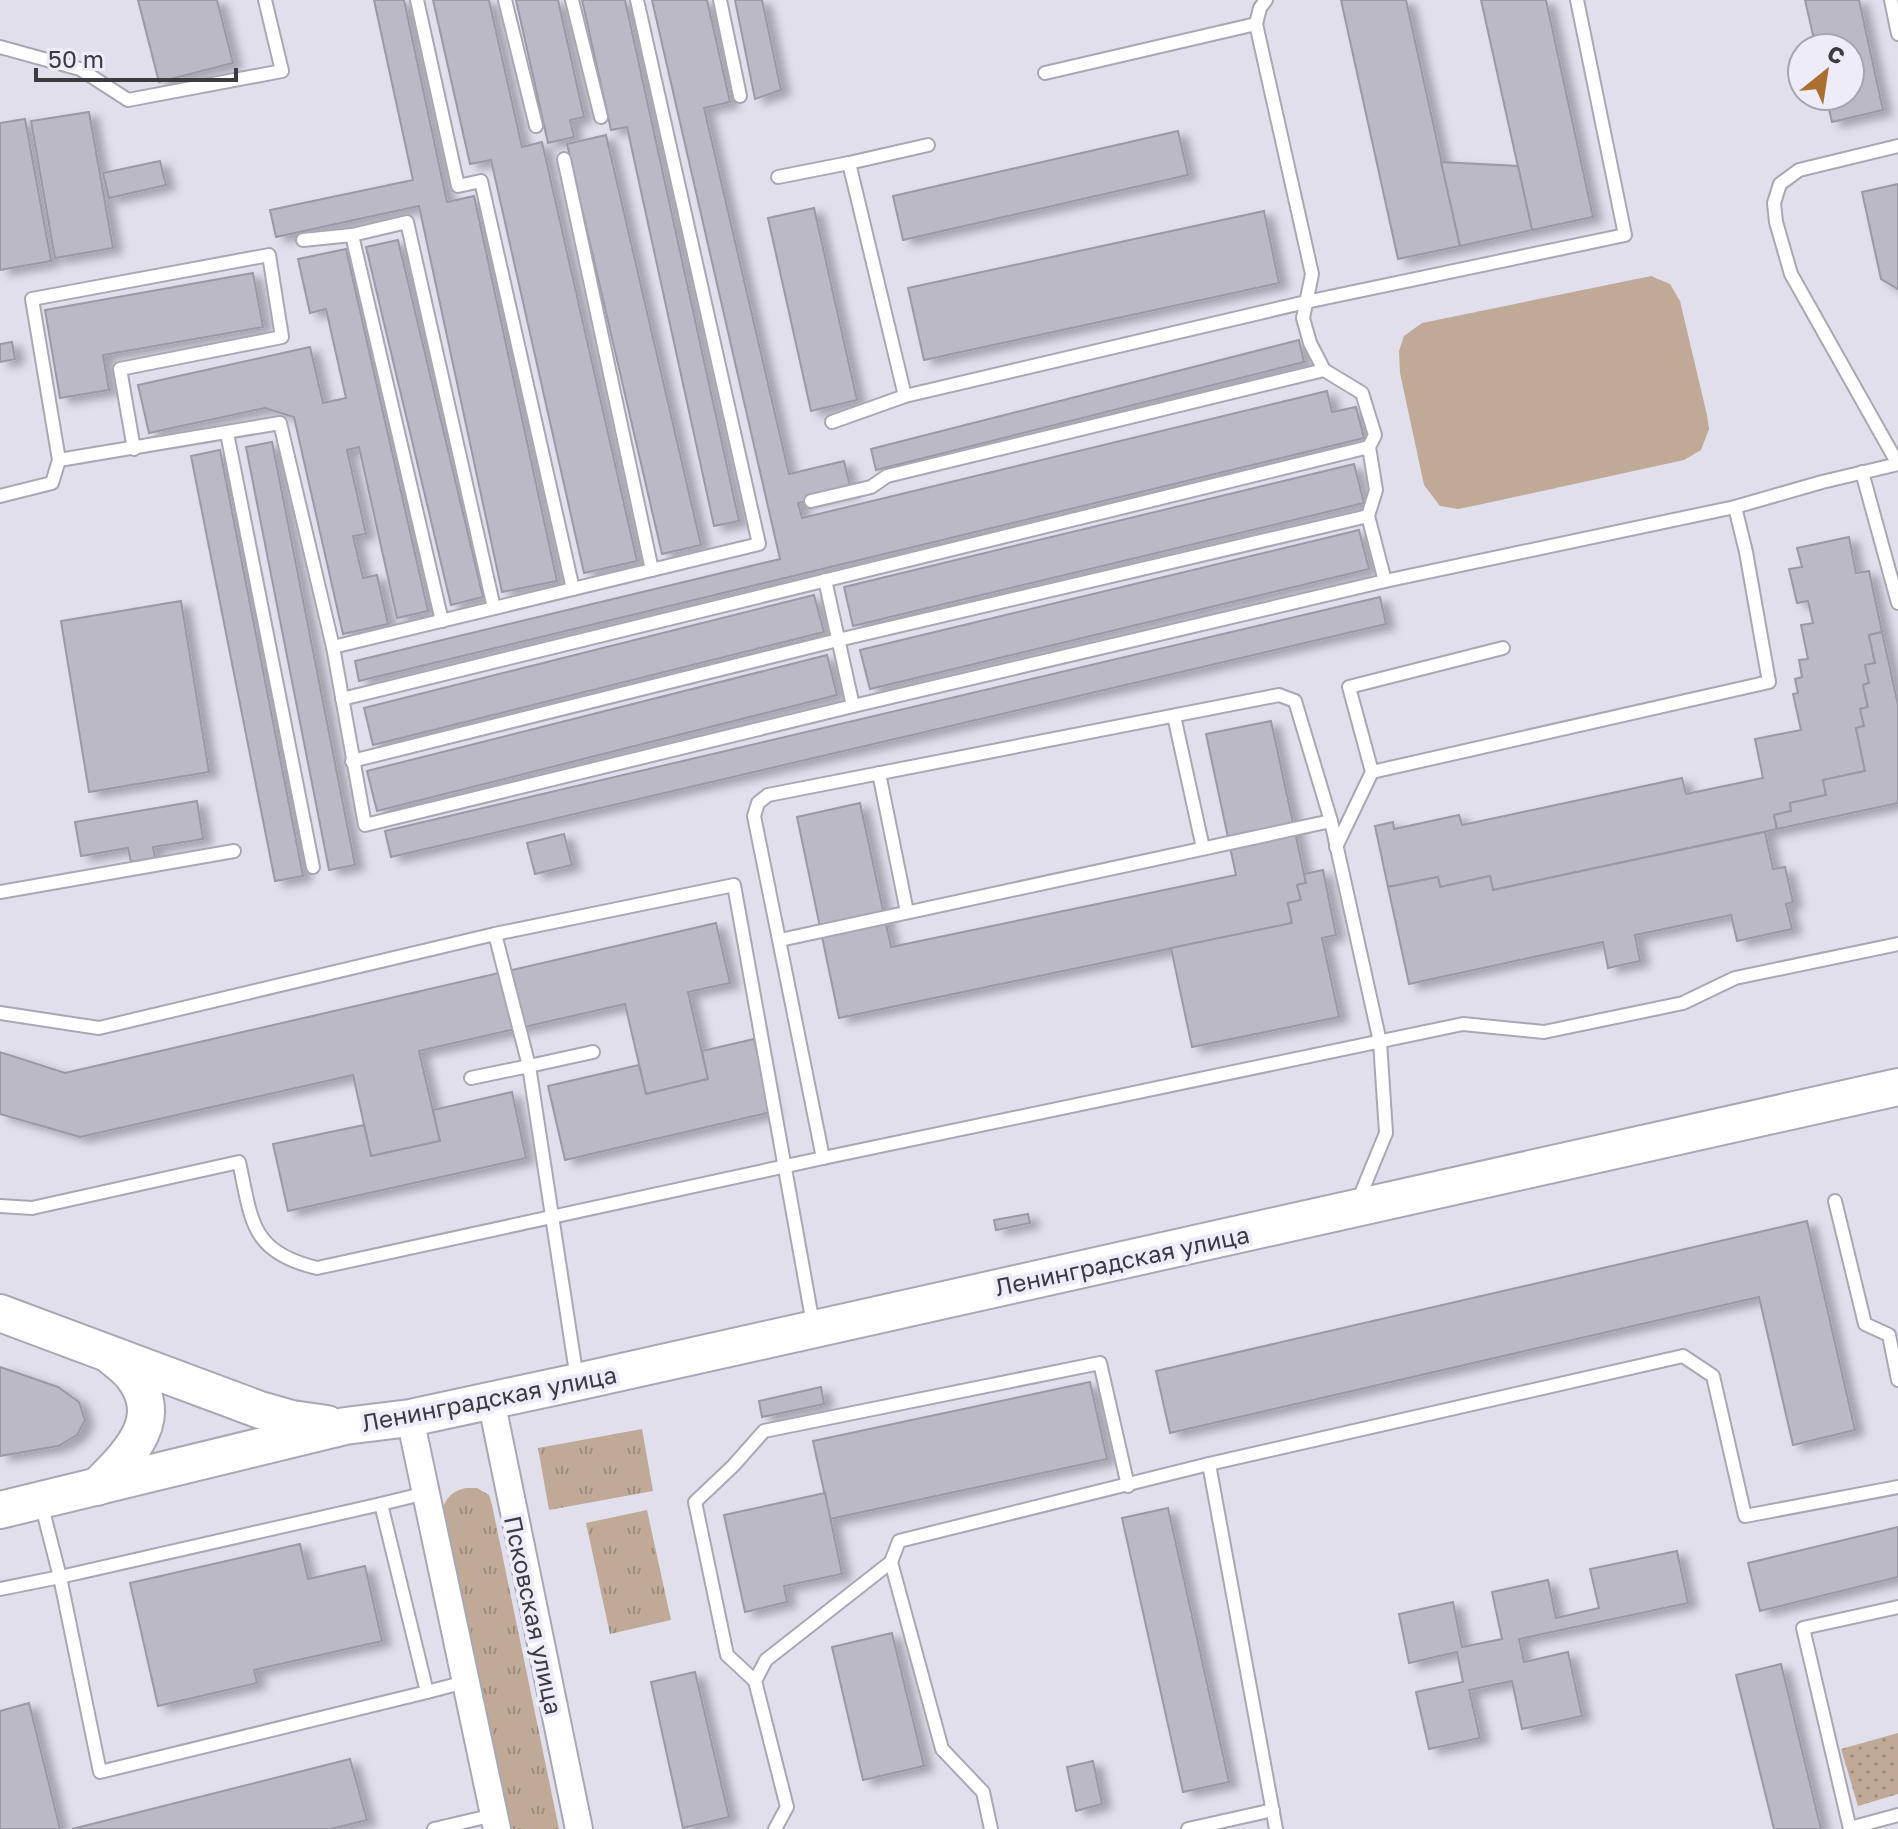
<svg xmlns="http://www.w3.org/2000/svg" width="1898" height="1829" viewBox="0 0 1898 1829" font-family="'Golos Text',sans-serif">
  <defs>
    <pattern id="grass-tufts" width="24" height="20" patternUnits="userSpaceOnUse" patternTransform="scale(2)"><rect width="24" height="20" fill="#c0aa97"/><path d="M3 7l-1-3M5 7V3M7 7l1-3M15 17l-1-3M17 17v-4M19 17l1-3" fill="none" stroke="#9d8c7d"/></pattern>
    <pattern id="park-dots" width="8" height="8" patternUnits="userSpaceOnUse" patternTransform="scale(2)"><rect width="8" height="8" fill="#c0aa97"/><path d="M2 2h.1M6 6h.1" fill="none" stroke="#9d8c7d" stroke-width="1.8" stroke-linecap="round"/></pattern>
    <filter id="shadow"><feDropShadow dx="9" dy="5" stdDeviation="4" flood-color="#0004"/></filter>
  </defs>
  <rect width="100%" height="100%" fill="#e1dfec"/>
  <!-- grass -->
  <g fill="url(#grass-tufts)">
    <polygon points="642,1429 653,1491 549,1510 538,1448"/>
    <path d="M466 1488H477L489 1495 492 1505 559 1829H507L440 1516C444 1501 450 1491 466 1488Z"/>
    <polygon points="647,1510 671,1620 610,1634 586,1523"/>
  </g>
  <!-- park -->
  <polygon fill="url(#park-dots)" points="1898,1733 1898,1794 1858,1806 1841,1749"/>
  <!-- pitch -->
  <polygon fill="#c0aa97" points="1651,276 1670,284 1680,301 1707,415 1709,429 1701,450 1684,460 1478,505 1458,509 1440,506 1424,485 1400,373 1399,351 1404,336 1422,323"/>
  <!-- building -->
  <g fill="#bab9c5" stroke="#9a99a5" stroke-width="2" filter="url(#shadow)">
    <polygon points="138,0 217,0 233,63 159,82"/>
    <polygon points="374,0 404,0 447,202 474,196 557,581 502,592 419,206 276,237 270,210 413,180"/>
    <polygon points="433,0 489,0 522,147 542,142 637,561 584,573 491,160 470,164"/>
    <polygon points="516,0 558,0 584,117 570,120 574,137 548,143"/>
    <polygon points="582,0 625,0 739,521 714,526 627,127 611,130"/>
    <polygon points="652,0 707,0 730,102 704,108 789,474 844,461 851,491 798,503 802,518 1327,391 1332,412 1356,407 1364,438 359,681 355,661 780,559"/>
    <polygon points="735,0 762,0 781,90 755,99"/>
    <polygon points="1341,0 1406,0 1460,246 1398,259"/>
    <polygon points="1481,0 1546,0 1593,217 1532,230"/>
    <polygon points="1805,0 1859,0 1883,110 1832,122 1826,96 1850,96 1850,48 1816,48"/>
    <polygon points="89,112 113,248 55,258 31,121"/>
    <polygon points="25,119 51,261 0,270 0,123"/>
    <polygon points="1178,131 1188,175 903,240 893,196"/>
    <polygon points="606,135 701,545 662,554 567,144"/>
    <polygon points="160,161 166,185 109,198 103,173"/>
    <polygon points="1441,162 1518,166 1532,230 1460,246"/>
    <polygon points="1898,184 1898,289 1881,279 1862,192"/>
    <polygon points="814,208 857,400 811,411 768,218"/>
    <polygon points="1264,211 1279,283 924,360 908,288"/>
    <polygon points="398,240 483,597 451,605 366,247"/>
    <polygon points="346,249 428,611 397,618 359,447 347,450 366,534 353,536 363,578 377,575 388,624 343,634 294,417 265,408 149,433 138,385 310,347 323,403 346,398 326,309 310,313 298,259"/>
    <polygon points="253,273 263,327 103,355 109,390 60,398 45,310"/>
    <polygon points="1299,340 1304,362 876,470 871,449"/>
    <polygon points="12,342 15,359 0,362 0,344"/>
    <polygon points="272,442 355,865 329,870 246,447"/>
    <polygon points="220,450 303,876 275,881 191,456"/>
    <polygon points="1354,464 1364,503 853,626 844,587"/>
    <polygon points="1359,530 1369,569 870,689 860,650"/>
    <polygon points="1849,537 1856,573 1869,571 1882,632 1869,635 1875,663 1865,665 1869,683 1863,685 1868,707 1860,709 1864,726 1856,728 1865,771 1823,780 1826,795 1790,803 1791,811 1774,815 1777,829 1493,890 1490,876 1440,887 1438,877 1388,887 1375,826 1393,822 1394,829 1459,815 1462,825 1682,778 1686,794 1763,778 1755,739 1801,730 1793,694 1798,693 1795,679 1802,677 1799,660 1808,659 1801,625 1813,623 1808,601 1797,603 1789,569 1802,567 1797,548"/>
    <polygon points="814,595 824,632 373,745 364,708"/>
    <polygon points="1380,597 1386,624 391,857 385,831"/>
    <polygon points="181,601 209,772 89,792 61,621"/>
    <polygon points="1882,632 1898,705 1898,803 1777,829 1774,815 1791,811 1790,803 1826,795 1823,780 1865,771 1856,728 1864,726 1860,709 1868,707 1863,685 1869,683 1865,665 1875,663 1869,635"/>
    <polygon points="827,655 837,695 377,811 367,771"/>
    <polygon points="1271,721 1306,883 1297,885 1301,900 1288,903 1292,923 839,1018 797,817 860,803 891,947 1236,875 1206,734"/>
    <polygon points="197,801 203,839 153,847 155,858 131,862 128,848 81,856 75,822"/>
    <polygon points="1765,832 1773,869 1785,867 1793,902 1786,904 1792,929 1737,941 1731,915 1635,935 1640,961 1608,968 1603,942 1409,984 1388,887 1438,877 1440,887 1490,876 1493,890"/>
    <polygon points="564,834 572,865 535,874 527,843"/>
    <polygon points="1323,870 1336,935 1322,938 1339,1017 1192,1047 1171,948 1292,923 1288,903 1301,900 1297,885 1306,883 1304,874"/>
    <polygon points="716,923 730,983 688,992 708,1079 646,1094 625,1004 419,1051 440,1141 371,1156 353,1075 80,1137 0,1114 0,1052 65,1073"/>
    <polygon points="754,1039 771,1112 565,1160 548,1086 639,1065 646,1094 708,1079 702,1051"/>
    <polygon points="512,1092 526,1158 288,1211 273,1144 364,1125 371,1156 440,1141 433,1110"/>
    <polygon points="1028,1214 1030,1223 996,1230 994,1220"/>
    <polygon points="1807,1221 1855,1430 1793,1445 1759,1297 1170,1433 1156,1371"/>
    <polygon points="0,1367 58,1387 79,1402 85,1420 77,1435 58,1446 0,1456"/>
    <polygon points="1090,1382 1107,1459 830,1519 813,1441"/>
    <polygon points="821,1387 824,1404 762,1417 759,1401"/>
    <polygon points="825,1493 842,1574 784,1586 787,1602 745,1612 724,1515"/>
    <polygon points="1168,1508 1229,1782 1183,1792 1122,1518"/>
    <polygon points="1898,1527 1898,1577 1760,1611 1748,1563"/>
    <polygon points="300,1544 308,1579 365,1566 382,1641 254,1670 257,1683 158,1706 130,1583"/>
    <polygon points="1677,1551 1688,1603 1519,1639 1524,1662 1568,1652 1582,1716 1522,1729 1512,1681 1469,1690 1480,1738 1429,1749 1416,1692 1463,1682 1457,1652 1409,1663 1399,1614 1453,1602 1462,1647 1502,1639 1492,1592 1548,1580 1556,1618 1599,1608 1590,1569"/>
    <polygon points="892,1633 924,1766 863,1780 832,1647"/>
    <polygon points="1781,1664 1821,1829 1774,1829 1736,1675"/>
    <polygon points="695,1672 729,1817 683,1828 651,1682"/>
    <polygon points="29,1703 60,1829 0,1829 0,1711"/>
    <polygon points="350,1759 367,1820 331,1829 72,1829"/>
    <polygon points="1093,1761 1102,1804 1076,1811 1067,1767"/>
  </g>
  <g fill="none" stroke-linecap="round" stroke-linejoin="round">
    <defs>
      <g id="lane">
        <polyline points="417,0 458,186 481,181 573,589"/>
        <polyline points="505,0 536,126"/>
        <polyline points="572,0 601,117"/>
        <polyline points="720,0 740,96"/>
        <polyline points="1266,0 1260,8 1256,24 1312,274 1303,318 1310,343 1324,370 1362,393 1375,435 1369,447 1376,490 1368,516 1385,581"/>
        <polyline points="1891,0 1898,34"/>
        <polyline points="0,47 80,69 128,100 282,71 265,0"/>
        <polyline points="1045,73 1256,24"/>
        <polyline points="928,145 849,163 905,396 1306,302 1625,235 1577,0"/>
        <polyline points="1898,146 1799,170 1780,184 1774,203 1776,222 1791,274 1898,464"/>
        <polyline points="564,159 652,570"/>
        <polyline points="778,177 849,163"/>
        <polyline points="352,235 442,621"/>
        <polyline points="303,240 352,235 407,222 494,608"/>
        <polyline points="832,422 905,396"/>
        <polyline points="227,433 313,867"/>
        <polyline points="59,460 280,423 333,647 365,825 853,706 1385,581 1735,507"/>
        <polyline points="1862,472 1898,603"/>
        <polyline points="0,496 52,483 59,460 32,299 269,255 282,337 120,369 134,449"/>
        <polyline points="811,501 871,487 887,476 1324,370"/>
        <polyline points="825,580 853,706"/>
        <polyline points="333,647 759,544 637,0"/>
        <polyline points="342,699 1369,447"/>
        <polyline points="1174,716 1203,848"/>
        <polyline points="352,761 838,640 1368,516"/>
        <polyline points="1372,772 1769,682 1746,552 1735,507 1822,482 1898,464"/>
        <polyline points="879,773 907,912"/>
        <polyline points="1336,847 1372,772 1349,687 1503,648"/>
        <polyline points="0,892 234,851"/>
        <polyline points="495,934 734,885 813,1324"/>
        <polyline points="780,940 1331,821"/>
        <polyline points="0,1013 99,1028 495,934 529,1066 471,1078"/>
        <polyline points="823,1158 1463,1024 1544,1032 1683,1003 1735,978 1898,944"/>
        <polyline points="1835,1201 1865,1324 1889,1335 1898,1380"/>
        <path d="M0 1206 32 1208 239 1162C252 1221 250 1252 317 1268L823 1158 754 816 758 803 768 795 1279 695 1295 701 1331 821 1380 1042 1386 1133 1358 1201"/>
        <polyline points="577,1379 529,1066 593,1052"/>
        <polyline points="1209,1464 1276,1829"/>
        <polyline points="41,1503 60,1577 381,1504 427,1692 465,1682"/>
        <polyline points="381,1504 426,1493"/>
        <polyline points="891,1562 942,1749 983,1792 991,1829"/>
        <polyline points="0,1589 60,1577 100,1772 427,1692"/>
        <polyline points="755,1681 727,1655 695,1502 733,1466 764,1431 1100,1363 1128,1486"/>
        <polyline points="1850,1828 1898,1815"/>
        <polyline points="434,1829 494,1815"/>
        <polyline points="775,1829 787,1807 755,1681 766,1660 891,1562 899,1541 1209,1464 1683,1356 1713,1376 1745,1516 1898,1487"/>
        <polyline points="1188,1829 1273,1810"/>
        <polyline points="1850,1829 1803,1628 1898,1607"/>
      </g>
      <g id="street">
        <polyline points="491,1400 579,1829"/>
        <polyline points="410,1418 497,1829"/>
      </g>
      <g id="secondary">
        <polyline points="0,1313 260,1410 292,1419 327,1424"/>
        <path d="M97 1487C127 1456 167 1421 133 1376 127 1368 117 1361 110 1355"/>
        <polyline points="0,1510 345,1426 410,1418 577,1382 1898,1087"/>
      </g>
    </defs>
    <!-- lane casing -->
    <use href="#lane" stroke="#a9a7b3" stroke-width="16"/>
    <!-- street casing -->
    <use href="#street" stroke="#a9a7b3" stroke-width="30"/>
    <!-- secondary casing -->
    <use href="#secondary" stroke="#a9a7b3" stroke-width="40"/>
    <!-- lane -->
    <use href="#lane" stroke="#fff" stroke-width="12"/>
    <!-- street -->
    <use href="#street" stroke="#fff" stroke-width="26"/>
    <!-- secondary -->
    <use href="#secondary" stroke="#fff" stroke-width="36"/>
  </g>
  <g text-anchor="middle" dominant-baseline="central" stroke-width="8" stroke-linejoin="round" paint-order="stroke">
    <!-- street labels -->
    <g font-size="24" fill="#3c3b40" stroke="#eeecf9">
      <text transform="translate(1122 1260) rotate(-12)">Ленинградская улица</text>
      <text transform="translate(489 1398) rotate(-11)">Ленинградская улица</text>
      <text transform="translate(534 1615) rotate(78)">Псковская улица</text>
    </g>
  </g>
  <!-- north arrow -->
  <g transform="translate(1826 72) rotate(30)"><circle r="38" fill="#eeecf9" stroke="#a7a5af" stroke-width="2"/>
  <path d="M0-6L14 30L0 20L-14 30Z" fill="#ab6f31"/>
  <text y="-12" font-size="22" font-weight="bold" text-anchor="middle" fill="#3c3b40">С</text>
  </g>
  <!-- scale -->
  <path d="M36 68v12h200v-12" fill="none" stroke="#3c3b40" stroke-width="4"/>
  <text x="48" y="68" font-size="24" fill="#3c3b40" stroke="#eeecf9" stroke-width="6" paint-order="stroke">50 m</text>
</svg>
